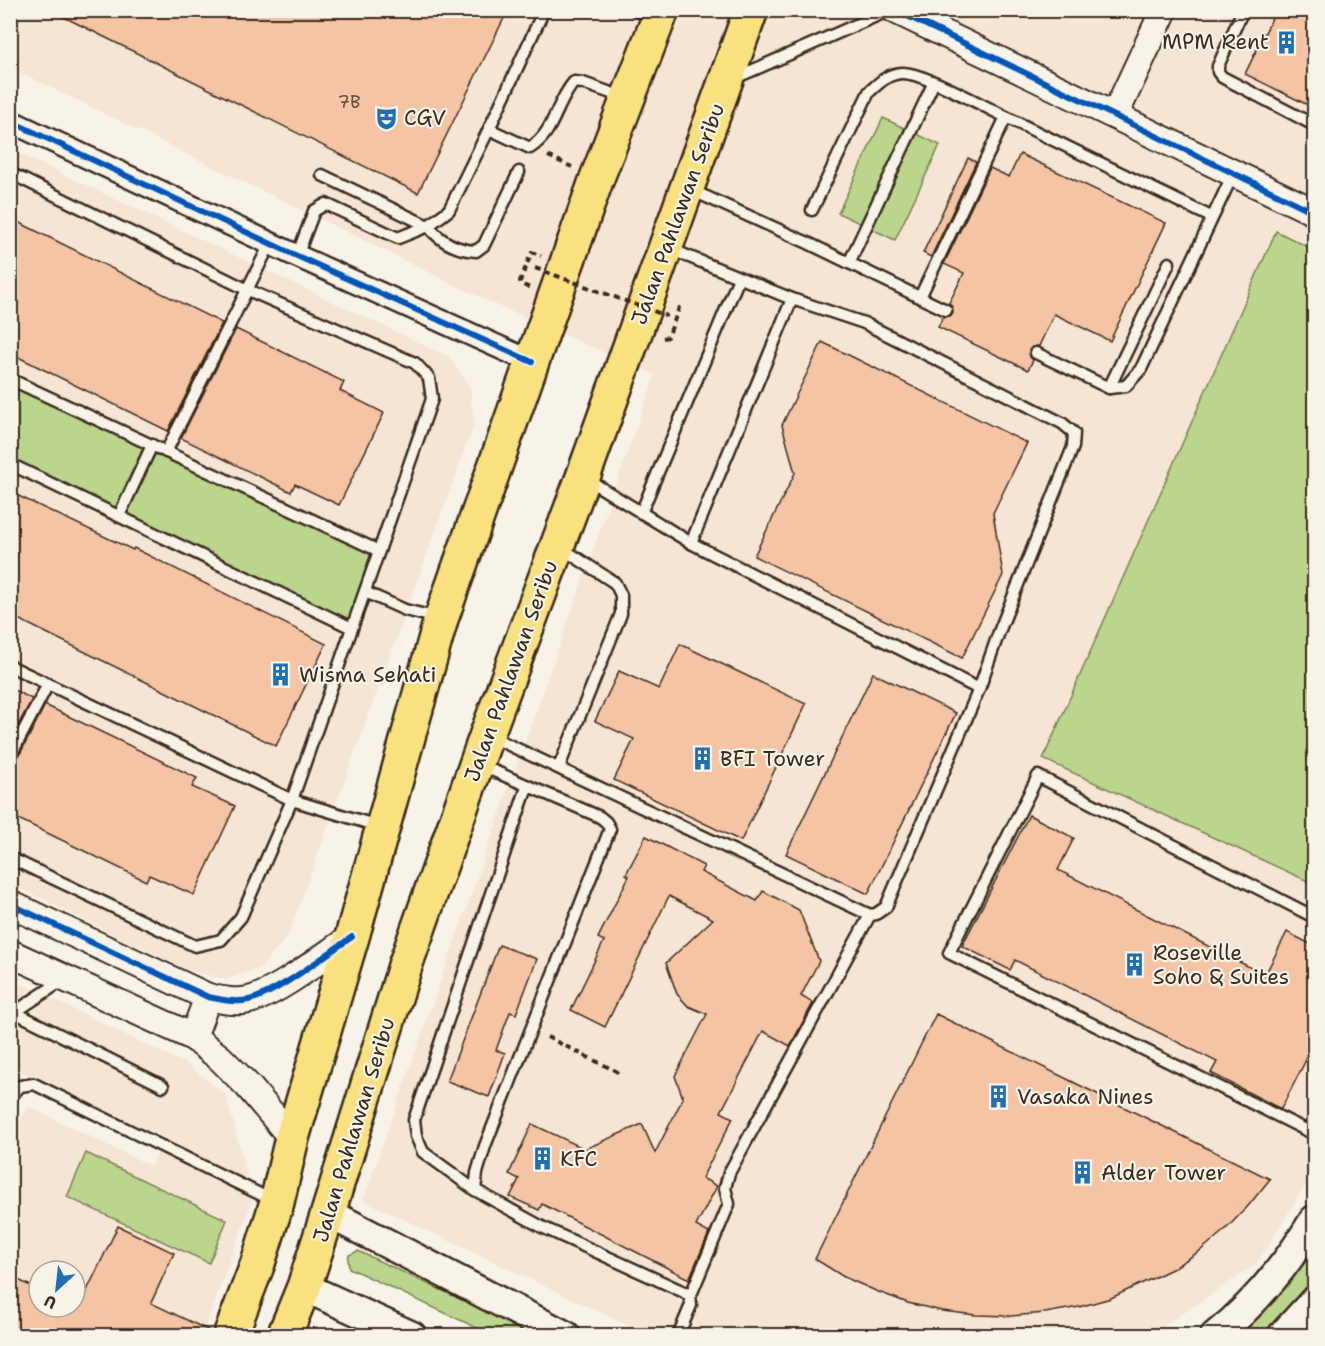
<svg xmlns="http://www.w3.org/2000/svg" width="1325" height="1346" viewBox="0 0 1325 1346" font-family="'Shantell Sans',sans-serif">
  <rect width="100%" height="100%" fill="#f7f3e8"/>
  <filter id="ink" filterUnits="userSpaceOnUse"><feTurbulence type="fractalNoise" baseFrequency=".0167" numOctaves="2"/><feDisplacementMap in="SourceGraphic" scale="12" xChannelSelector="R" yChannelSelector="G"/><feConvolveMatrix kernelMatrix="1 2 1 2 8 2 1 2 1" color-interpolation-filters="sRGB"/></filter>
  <g filter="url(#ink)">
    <!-- built -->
    <g fill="#f6e5d4" fill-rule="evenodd">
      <polygon points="10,11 1314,11 1314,1171 1257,1264 1150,1335 648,1335 363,1200 655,375 494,304 11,68"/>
      <polygon points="10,149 449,357 470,387 474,424 289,934 261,968 226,979 188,971 11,884"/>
      <path d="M11 979 190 1066 226 1095 253 1199 202 1335H11L10 1131 29 1107 151 1166 164 1138 11 1067ZM39 1271H75V1307H39Z"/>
    </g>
    <!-- green -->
    <g fill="#bbd58c" stroke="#7b8055" stroke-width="1.5">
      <polygon points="883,118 940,145 895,240 838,213"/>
      <polygon points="1276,231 1314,250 1314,884 1043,759"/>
      <polygon points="10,379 379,551 352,628 11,464"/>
      <polygon points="86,1153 227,1220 209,1263 67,1197"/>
      <polygon points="1314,1239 1314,1282 1266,1335 1223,1336"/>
      <polygon points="358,1251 536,1335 492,1335 349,1268 348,1259 349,1255"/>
    </g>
    <!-- building -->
    <g fill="#f4c4a4" stroke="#3b2a1e" stroke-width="1.5">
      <polygon points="50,10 508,10 418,193"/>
      <polygon points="1276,10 1314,10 1314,108 1245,74"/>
      <polygon points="1020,154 1166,223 1110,341 1054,314 1039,346 1032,347 1029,350 1030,357 1033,360 1028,370 938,327 943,317 950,316 953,313 952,306 949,303 964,273 944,264 990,168 1009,177"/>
      <polygon points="968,158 976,162 931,257 923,253"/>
      <polygon points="10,218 222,323 168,431 10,353"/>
      <polygon points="236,329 344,382 340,391 384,413 339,505 295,484 291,492 181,438"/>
      <polygon points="822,342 1027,443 993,513 1003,575 962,658 754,556 795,473 782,425"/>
      <polygon points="10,492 133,550 134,548 326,644 276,746 10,615"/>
      <polygon points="680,644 806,704 741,841 614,780 634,739 595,721 619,671 659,689"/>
      <polygon points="873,673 956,713 868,894 786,854"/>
      <polygon points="10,688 32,699 10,740"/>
      <polygon points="45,705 197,778 192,787 235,806 194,895 149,875 146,881 10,815 10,764 17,760"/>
      <polygon points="1029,815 1074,838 1058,870 1265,975 1287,932 1314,946 1314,1044 1281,1109 1211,1073 1217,1062 1015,960 1010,970 962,946"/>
      <polygon points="646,836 704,866 701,872 757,901 763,891 799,910 819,961 801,996 813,1003 790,1046 763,1031 721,1112 733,1118 702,1178 717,1186 696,1226 709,1233 689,1279 542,1204 539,1210 510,1197 519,1179 509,1174 532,1124 585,1149 642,1124 655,1153 683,1098 675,1076 707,1014 688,1006 677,994 666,963 713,919 669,896 605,1027 571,1010 604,941 598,938 629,876 626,874"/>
      <polygon points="499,945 537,959 516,1014 510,1012 496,1050 505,1053 489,1097 447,1081"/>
      <polygon points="936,1014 1071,1081 1270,1179 1249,1205 1226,1229 1200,1251 1172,1269 1111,1298 1079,1307 1045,1313 1011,1316 976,1315 942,1311 908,1303 876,1291 844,1277 815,1259"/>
      <polygon points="118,1226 174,1253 151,1303 212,1332 212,1335 10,1335 10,1276 39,1290 39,1307 79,1307"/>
    </g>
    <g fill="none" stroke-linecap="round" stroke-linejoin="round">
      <defs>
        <g id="service">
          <polyline points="635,10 655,16"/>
          <polyline points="1243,10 1218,66 1218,72 1222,77 1314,125"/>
          <polyline points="735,78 890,10"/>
          <polyline points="1006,117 1211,217"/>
          <polyline points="489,129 544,10"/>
          <polyline points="10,173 248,290 415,363 429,378 432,399 292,800 241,917 221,940 195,946 10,858"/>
          <path d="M322 175 428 226C440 241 456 250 476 251L484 245 519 172"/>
          <polyline points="689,189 808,243 946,310"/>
          <path d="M812 210 869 92C878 84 887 74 901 73 921 71 985 107 1006 117L920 297"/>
          <path d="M297 256 314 211 326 204 398 238 428 226 449 210 489 129 530 148C555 132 555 104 574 82L583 83 625 98"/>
          <polyline points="849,263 934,82"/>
          <polyline points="1036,353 1109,388 1126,386 1141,369 1234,172"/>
          <polyline points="10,379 379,551"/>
          <polyline points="1109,388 1169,263"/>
          <polyline points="166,452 270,244"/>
          <polyline points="10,464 352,628"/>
          <polyline points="585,478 691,543 979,689"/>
          <polyline points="641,513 739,278"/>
          <polyline points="119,516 152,445"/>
          <polyline points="691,543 792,299"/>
          <polyline points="365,592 405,610 438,618"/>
          <polyline points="10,666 292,800 381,827"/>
          <polyline points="490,736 870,915 876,914 886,907 979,689 999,632 1073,447 1074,433 1062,423 864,323 792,299 670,249"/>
          <polyline points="10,757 48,684"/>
          <polyline points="480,765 600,817 606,822 610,829 485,1146 477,1173 475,1190 542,1227 684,1292 690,1297 691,1305 678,1336"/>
          <polyline points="559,767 621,614 621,595 615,583 560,547"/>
          <polyline points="1314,917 1038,776 949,953 1314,1134"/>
          <polyline points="10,1010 163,1086"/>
          <polyline points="15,1012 63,980"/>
          <polyline points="10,1098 20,1086 34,1084 274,1201"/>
          <polyline points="1309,1131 1314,1120"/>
          <polyline points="475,1190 423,1152 416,1136 414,1120 527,787"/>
          <polyline points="690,1297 729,1204 725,1188 729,1173 870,915"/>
        </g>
        <polyline id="minor" points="10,121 297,256 532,362"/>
        <g id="tertiary">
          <polyline points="895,10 1314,212"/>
          <polyline points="1115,115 1164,10"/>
          <path d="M10 904 208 997C222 1000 235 1003 249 1000 278 993 326 954 352 937"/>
          <polyline points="10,953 193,1037 220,1058 248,1086 292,1138"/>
          <polyline points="193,1037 208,997"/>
        </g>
        <g id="secondary">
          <polyline points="328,1213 566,1336"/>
          <polyline points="304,1287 412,1336"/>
          <path d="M1215 1336C1255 1304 1288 1263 1314 1220"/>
          <polyline points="1282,1336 1314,1301"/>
        </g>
        <g id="primary">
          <polyline points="230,1336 258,1263 277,1202 292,1138 352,937 441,619 597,178 662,10"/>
          <polyline points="284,1336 304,1287 328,1213 405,966 487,734 583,477 751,10"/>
        </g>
      </defs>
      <!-- service casing -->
      <use href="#service" stroke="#3b2a1e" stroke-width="15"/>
      <!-- minor casing -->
      <use href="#minor" stroke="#3b2a1e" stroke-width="26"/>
      <!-- tertiary casing -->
      <use href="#tertiary" stroke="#3b2a1e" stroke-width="30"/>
      <!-- secondary casing -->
      <use href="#secondary" stroke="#3b2a1e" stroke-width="33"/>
      <!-- primary casing -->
      <use href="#primary" stroke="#3b2a1e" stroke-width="38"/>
      <!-- path -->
      <g stroke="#3b2a1e" stroke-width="4" stroke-dasharray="6 4.5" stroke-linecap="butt">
        <polyline points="548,156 572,167"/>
        <polyline points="528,285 527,287 521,284 520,281 532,252 541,256"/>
        <polyline points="663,338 668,337 679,308 676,307"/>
        <polyline points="547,1037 622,1074"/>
      </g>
      <!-- service -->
      <use href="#service" stroke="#f7f3e8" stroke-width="10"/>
      <!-- minor -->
      <use href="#minor" stroke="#f7f3e8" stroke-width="21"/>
      <!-- tertiary -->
      <use href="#tertiary" stroke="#f7f3e8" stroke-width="26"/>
      <!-- secondary -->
      <use href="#secondary" stroke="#f7f3e8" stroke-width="28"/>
      <!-- primary -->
      <use href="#primary" stroke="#fae180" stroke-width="33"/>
      <!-- path-bridge -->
      <polyline stroke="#3b2a1e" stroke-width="4" stroke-dasharray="6 4.5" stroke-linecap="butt" points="535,268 667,316"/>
      <defs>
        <g id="cycleway">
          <polyline points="895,10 1314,212"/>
          <polyline points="10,121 297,256 532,362"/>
          <path d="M10 904 208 997C222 1000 235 1003 249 1000 278 993 326 954 352 937"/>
        </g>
      </defs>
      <!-- cycleway casing -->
      <use href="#cycleway" stroke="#f7f3e8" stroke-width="10"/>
      <!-- cycleway -->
      <use href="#cycleway" stroke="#0057b8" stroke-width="6"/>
    </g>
  </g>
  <!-- icons -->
  <defs>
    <symbol id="building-bare" viewBox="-9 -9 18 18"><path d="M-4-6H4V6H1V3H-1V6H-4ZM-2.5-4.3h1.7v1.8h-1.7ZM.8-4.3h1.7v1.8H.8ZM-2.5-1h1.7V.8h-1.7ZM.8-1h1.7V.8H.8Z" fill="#1f6fb2" stroke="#f7f3e8" stroke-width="2.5" paint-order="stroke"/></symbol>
    <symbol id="theatre-bare" viewBox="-9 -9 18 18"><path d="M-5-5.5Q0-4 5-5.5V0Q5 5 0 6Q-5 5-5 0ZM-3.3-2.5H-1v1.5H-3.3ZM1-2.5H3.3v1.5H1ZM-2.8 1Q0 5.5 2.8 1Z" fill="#1f6fb2" stroke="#f7f3e8" stroke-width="2.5" paint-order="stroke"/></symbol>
  </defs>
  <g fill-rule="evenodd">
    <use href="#building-bare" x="1270" y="26" width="33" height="33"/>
    <use href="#theatre-bare" x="370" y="102" width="33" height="33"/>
    <use href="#building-bare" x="264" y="658" width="33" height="33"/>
    <use href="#building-bare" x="686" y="742" width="33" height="33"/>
    <use href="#building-bare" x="1118" y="948" width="33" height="33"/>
    <use href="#building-bare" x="982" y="1080" width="33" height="33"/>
    <use href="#building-bare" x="526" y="1142" width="33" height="33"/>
    <use href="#building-bare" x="1066" y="1156" width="33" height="33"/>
  </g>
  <g text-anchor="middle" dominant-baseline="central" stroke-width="4.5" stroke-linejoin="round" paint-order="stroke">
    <!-- number labels -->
    <g font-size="18" fill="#695040">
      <text x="349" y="102">7B</text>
    </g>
    <!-- poi labels -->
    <g font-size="21" fill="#3b2a1e" stroke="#f7f3e8" text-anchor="start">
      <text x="1269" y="42" text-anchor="end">MPM Rent</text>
      <text x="404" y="118">CGV</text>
      <text x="299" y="675">Wisma Sehati</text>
      <text x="720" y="759">BFI Tower</text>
      <text x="1153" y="953">Roseville<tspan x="1153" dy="24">Soho &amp; Suites</tspan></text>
      <text x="1017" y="1097">Vasaka Nines</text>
      <text x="560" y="1159">KFC</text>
      <text x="1101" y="1173">Alder Tower</text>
    </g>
    <!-- street labels -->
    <g font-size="21" fill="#3b2a1e" stroke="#f7f3e8">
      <text transform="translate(678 214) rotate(-70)">Jalan Pahlawan Seribu</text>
      <text transform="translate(511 671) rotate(-70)">Jalan Pahlawan Seribu</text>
      <text transform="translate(354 1130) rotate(-73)">Jalan Pahlawan Seribu</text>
    </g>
  </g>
  <!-- margin -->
  <rect width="1325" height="1346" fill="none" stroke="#f7f3e8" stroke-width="36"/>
  <rect x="18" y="18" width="1289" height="1310" fill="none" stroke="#3b2a1e" stroke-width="2" filter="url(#ink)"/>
  <!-- north arrow -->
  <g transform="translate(57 1289) rotate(207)"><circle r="28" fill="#f7f3e8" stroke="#aca397" stroke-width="1.5"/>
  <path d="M0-4.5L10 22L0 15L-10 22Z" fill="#1f6fb2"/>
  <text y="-9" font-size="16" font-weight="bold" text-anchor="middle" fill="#3b2a1e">U</text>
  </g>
</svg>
